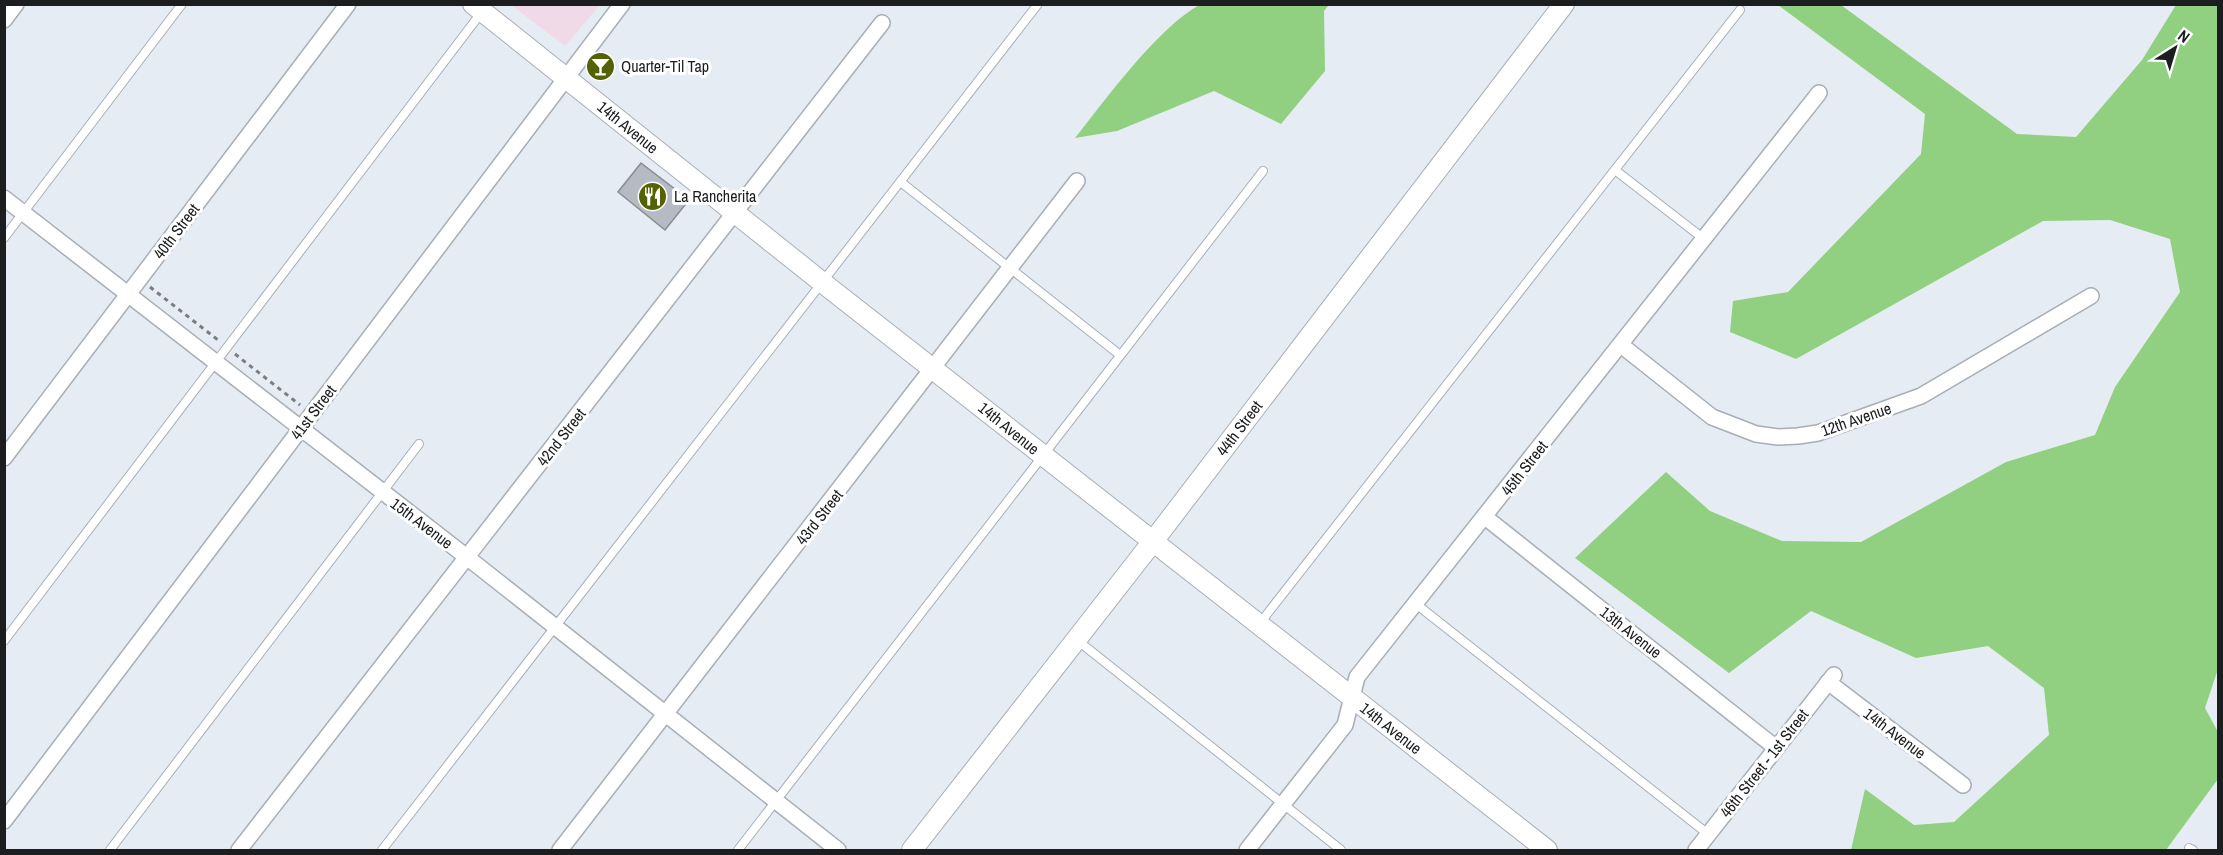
<svg xmlns="http://www.w3.org/2000/svg" width="2223" height="855" viewBox="0 0 2223 855" font-family="'Archivo Narrow',sans-serif">
  <rect width="100%" height="100%" fill="#e6ecf4"/>
  <!-- industrial -->
  <polygon fill="#f1dae7" points="511,5 600,5 565,46"/>
  <!-- forest -->
  <g fill="#91d080">
    <path d="M1201 4 1329 5 1324 11 1325 71 1281 124 1214 91 1117 131 1075 138C1107 98 1157 28 1201 4Z"/>
    <polygon points="1778,5 1841,5 2017,134 2076,137 2142,60 2176,5 2218,5 2218,669 2205,708 2218,732 2218,779 2166,850 1851,850 1865,789 1914,825 1954,822 2049,735 2044,688 1988,646 1916,658 1811,611 1729,673 1575,558 1666,472 1710,511 1782,541 1861,542 2006,462 2095,435 2115,387 2180,292 2170,239 2110,220 2043,221 1796,359 1730,332 1733,301 1788,292 1921,154 1925,114"/>
  </g>
  <!-- building -->
  <polygon fill="#b5bbc2" stroke="#868c92" stroke-width="1.5" points="641,163 689,200 665,230 618,192"/>
  <g fill="none" stroke-linecap="round" stroke-linejoin="round">
    <defs>
      <g id="service">
        <polyline points="1615,170 1704,239"/>
        <polyline points="902,183 1120,355"/>
        <polyline points="4,238 182,4"/>
        <polyline points="1416,604 1708,834"/>
        <polyline points="1260,623 1740,10"/>
        <polyline points="1077,640 1341,850"/>
        <polyline points="4,641 481,13"/>
        <polyline points="2189,848 2193,850"/>
        <polyline points="110,850 419,444"/>
        <polyline points="382,850 1038,4"/>
        <polyline points="738,850 1263,171"/>
      </g>
      <g id="minor">
        <polyline points="4,20 16,4"/>
        <polyline points="4,198 468,558 838,850"/>
        <polyline points="1621,345 1712,417 1756,434 1778,437 1798,436 1818,433 1921,396 2091,296"/>
        <polyline points="4,458 348,4"/>
        <polyline points="1485,517 1776,748"/>
        <polyline points="1828,682 1963,785"/>
        <polyline points="4,821 622,4"/>
        <polyline points="239,850 882,23"/>
        <polyline points="560,850 1077,181"/>
        <polyline points="1247,850 1345,725 1357,677 1819,93"/>
        <polyline points="1696,850 1834,675"/>
      </g>
      <g id="tertiary">
        <polyline points="473,4 823,283 1547,850"/>
        <polyline points="912,850 1154,540 1564,4"/>
      </g>
    </defs>
    <!-- service casing -->
    <use href="#service" stroke="#a8aeb5" stroke-width="10"/>
    <!-- minor casing -->
    <use href="#minor" stroke="#a8aeb5" stroke-width="18"/>
    <!-- tertiary casing -->
    <use href="#tertiary" stroke="#a8aeb5" stroke-width="22"/>
    <!-- path -->
    <g stroke="#7a7e83" stroke-width="3" stroke-dasharray="4.5 4.5" stroke-linecap="butt">
      <polyline points="150,287 218,340"/>
      <polyline points="235,354 300,405"/>
    </g>
    <!-- service -->
    <use href="#service" stroke="#fff" stroke-width="8"/>
    <!-- minor -->
    <use href="#minor" stroke="#fff" stroke-width="15"/>
    <!-- tertiary -->
    <use href="#tertiary" stroke="#fff" stroke-width="20"/>
  </g>
  <!-- icons -->
  <defs>
    <symbol id="bar-disc" viewBox="-11 -11 22 22"><circle r="9.5" fill="#546206" stroke="#fff"/><path d="M-6-5H6L.8 .8V4.5H3.5V6h-7V4.5H-.8V.8Z" fill="#fff"/></symbol>
    <symbol id="restaurant-disc" viewBox="-11 -11 22 22"><circle r="9.5" fill="#546206" stroke="#fff"/><path d="M-5-6h1v4h1v-4h1v4h1v-4h1v5L-1.5 .5V6h-2V.5L-5-1ZM5-6V6H3V1.5H1.5Q1.5-4 5-6Z" fill="#fff"/></symbol>
  </defs>
  <g fill-rule="evenodd">
    <use href="#bar-disc" x="584" y="50" width="33" height="33"/>
    <use href="#restaurant-disc" x="636" y="180" width="33" height="33"/>
  </g>
  <g text-anchor="middle" dominant-baseline="central" stroke-width="6" stroke-linejoin="round" paint-order="stroke">
    <!-- poi labels -->
    <g font-size="16" fill="#1b1d1f" stroke="#fff" text-anchor="start">
      <text x="621" y="66">Quarter-Til Tap</text>
      <text x="674" y="196">La Rancherita</text>
    </g>
    <!-- street labels -->
    <g font-size="16" fill="#1b1d1f" stroke="#fff">
      <text transform="translate(628 127) rotate(39)">14th Avenue</text>
      <text transform="translate(176 231) rotate(-53)">40th Street</text>
      <text transform="translate(313 412) rotate(-53)">41st Street</text>
      <text transform="translate(1856 419) rotate(-19)">12th Avenue</text>
      <text transform="translate(1009 428) rotate(39)">14th Avenue</text>
      <text transform="translate(1239 428) rotate(-53)">44th Street</text>
      <text transform="translate(561 437) rotate(-52)">42nd Street</text>
      <text transform="translate(1524 468) rotate(-52)">45th Street</text>
      <text transform="translate(819 517) rotate(-52)">43rd Street</text>
      <text transform="translate(422 523) rotate(37)">15th Avenue</text>
      <text transform="translate(1631 632) rotate(38)">13th Avenue</text>
      <text transform="translate(1391 728) rotate(38)">14th Avenue</text>
      <text transform="translate(1895 733) rotate(37)">14th Avenue</text>
      <text transform="translate(1764 763) rotate(-52)">46th Street - 1st Street</text>
    </g>
  </g>
  <!-- border -->
  <rect width="2223" height="855" fill="none" stroke="#1b1d1f" stroke-width="12"/>
  <!-- north arrow -->
  <g transform="translate(2175 48) rotate(37)" stroke="#ffffff" stroke-width="4.5" paint-order="stroke">
  <path d="M0-4.5L10 22L0 15L-10 22Z" fill="#1b1d1f"/>
  <text y="-9" font-size="16" font-weight="bold" text-anchor="middle" fill="#1b1d1f">N</text>
  </g>
</svg>
